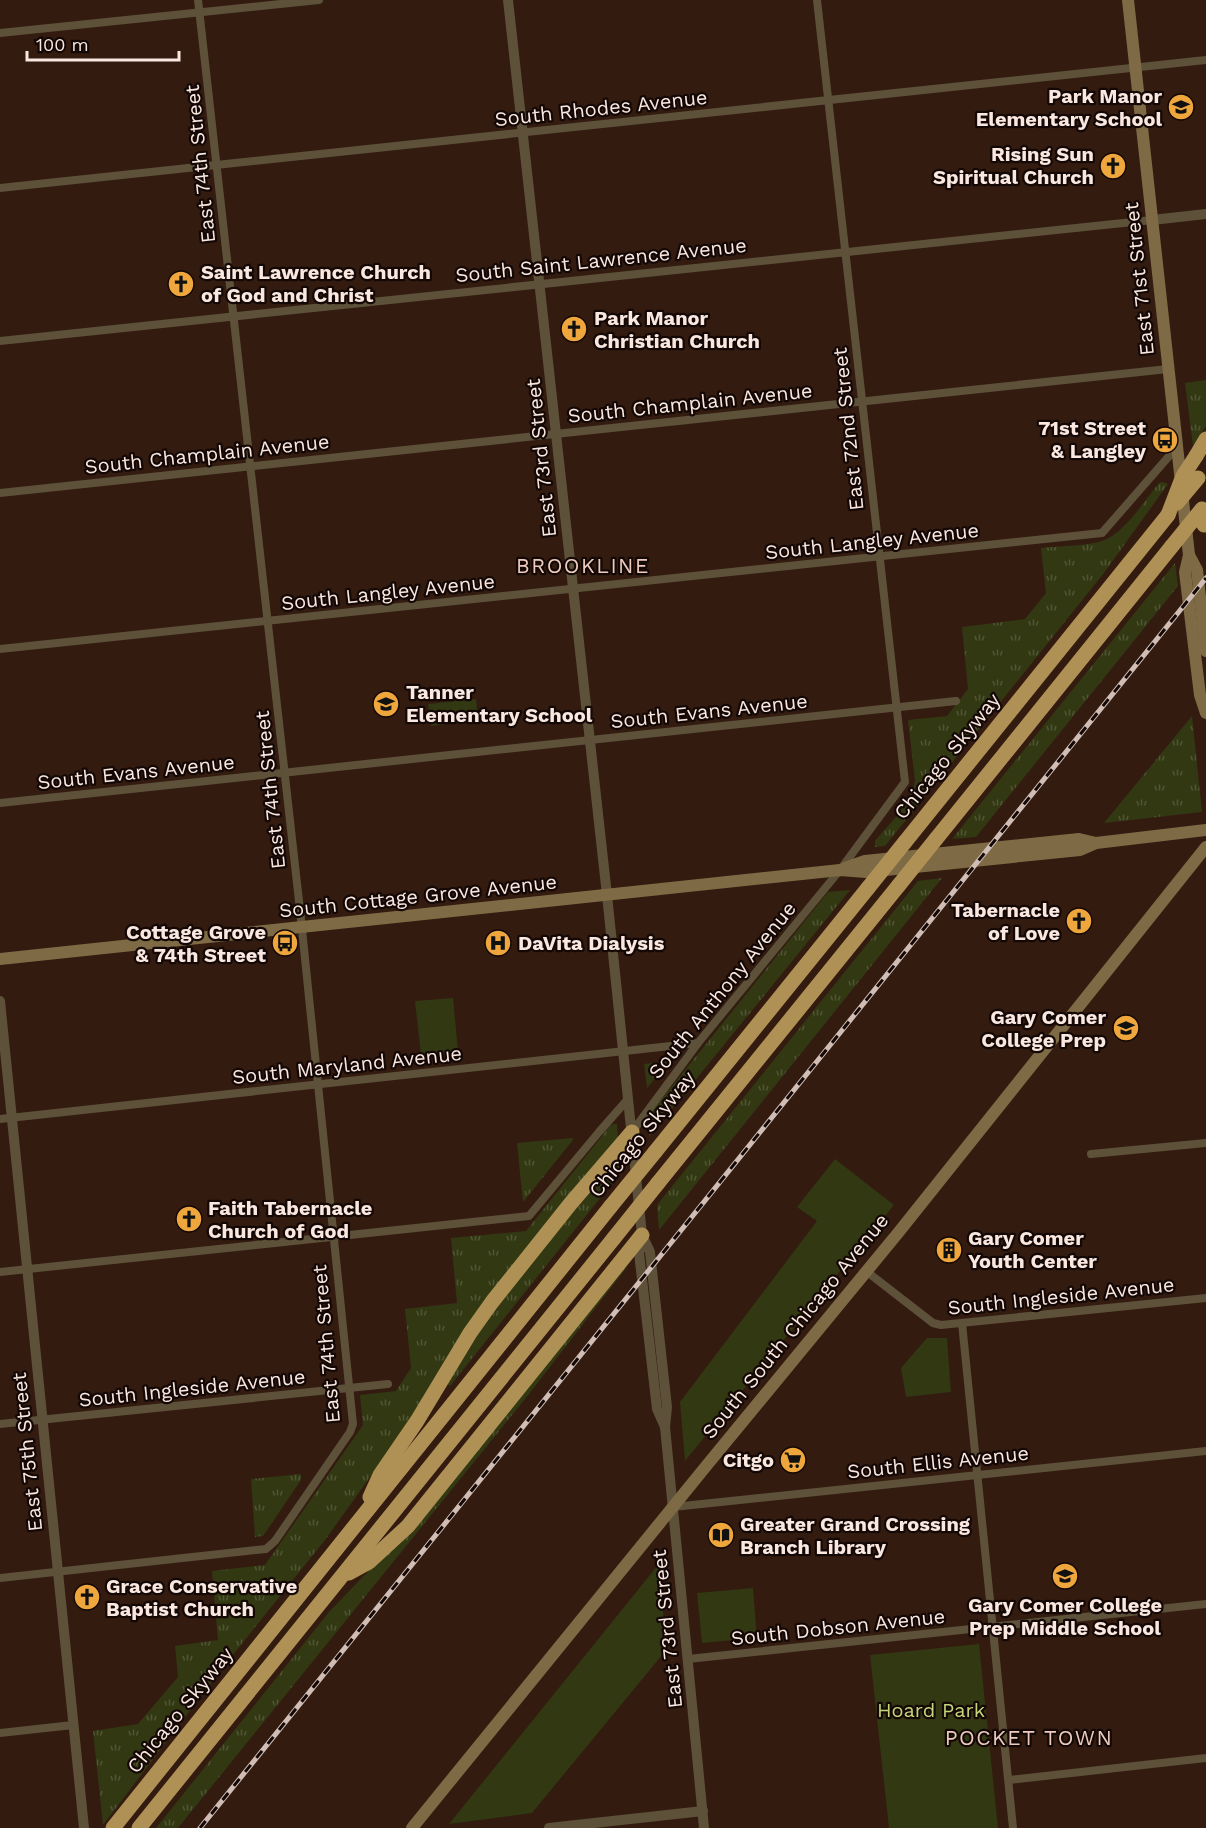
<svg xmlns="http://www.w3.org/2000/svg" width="1206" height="1828" viewBox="0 0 1206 1828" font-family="'Work Sans',sans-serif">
  <defs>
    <pattern id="grass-tufts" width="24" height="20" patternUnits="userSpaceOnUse" patternTransform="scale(1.5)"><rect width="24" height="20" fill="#323812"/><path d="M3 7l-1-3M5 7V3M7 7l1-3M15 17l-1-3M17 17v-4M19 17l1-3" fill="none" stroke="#505534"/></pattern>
  </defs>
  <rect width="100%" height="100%" fill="#331b10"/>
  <!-- grass -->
  <g fill="url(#grass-tufts)">
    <polygon points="1206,380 1206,426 1193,446 1185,383"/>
    <path d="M1162 482 1168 484 1104 573 885 846 875 847V841C889 824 911 804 915 781L908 720 947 716 968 689 962 627 1025 619 1046 593 1041 548C1058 546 1093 546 1107 539 1127 529 1145 500 1159 483Z"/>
    <polygon points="1175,563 1178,586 976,837 952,839"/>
    <polygon points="1192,716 1202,812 1104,823"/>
    <polygon points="942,878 659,1230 657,1205 918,881"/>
    <polygon points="850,890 649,1137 649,1115 828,892"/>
    <polygon points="668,1061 668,1062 647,1088 644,1064"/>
    <polygon points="614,1124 617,1124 618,1138 406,1427 325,1540 224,1666 103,1825 93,1731 138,1724 178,1677 175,1646 218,1640 212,1571 265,1565 363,1425 360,1395 396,1391 411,1368 405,1309 457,1303 451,1238 526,1231 610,1126"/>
    <polygon points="573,1138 573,1140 523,1202 517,1143"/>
    <polygon points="616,1161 620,1161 621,1172 450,1386 445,1382 500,1299"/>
    <polygon points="627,1267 529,1394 178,1828 156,1828 329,1612 377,1562 622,1270"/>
    <polygon points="301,1474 301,1480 263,1536 255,1537 251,1479"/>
  </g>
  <!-- green -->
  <g fill="#323812">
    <polygon points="476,699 478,720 431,726 428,704"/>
    <polygon points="453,998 458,1051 421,1055 415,1001"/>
    <polygon points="835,1159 894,1205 685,1461 680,1402 817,1221 797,1207"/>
    <polygon points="927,1338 947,1338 951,1392 906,1397 901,1368"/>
    <polygon points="658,1565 667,1649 532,1813 449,1824"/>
    <polygon points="753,1588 757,1638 702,1643 697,1593"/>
    <polygon points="979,1644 998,1828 889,1828 870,1655"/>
  </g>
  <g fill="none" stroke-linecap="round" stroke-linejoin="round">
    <!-- minor -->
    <g stroke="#5d513a" stroke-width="8">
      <polyline points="0,33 319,0"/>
      <polyline points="0,188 1206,60"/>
      <polyline points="0,341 1152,220"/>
      <polyline points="0,493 1168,369"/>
      <polyline points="0,649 1102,533 1177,447"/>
      <polyline points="0,803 956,701"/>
      <polyline points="0,1119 698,1043"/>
      <polyline points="632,1132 698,1043 840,870 905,782 817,0"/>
      <polyline points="1091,1154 1206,1143"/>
      <polyline points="866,1271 933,1323 941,1325 1206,1298"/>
      <polyline points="0,1272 529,1216 599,1132 628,1099"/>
      <polyline points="962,1323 1013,1828"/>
      <polyline points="0,1424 388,1384"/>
      <polyline points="673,1507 1206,1451"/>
      <polyline points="0,1578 266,1549 275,1541 350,1432 353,1424 300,910 198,0"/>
      <polyline points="688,1659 1206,1604"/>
      <polyline points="0,1733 73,1725"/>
      <polyline points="1009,1780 1206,1758"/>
    </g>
    <!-- tertiary -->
    <g stroke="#5d513a" stroke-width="10">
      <polyline points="508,0 607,895 642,1235 639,1253 657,1409 665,1427"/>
      <polyline points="1152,220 1206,214"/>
      <polyline points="0,1001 84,1828"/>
      <polyline points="642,1235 650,1252 667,1407 665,1427 704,1828"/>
      <polyline points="549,1828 703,1811"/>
    </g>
    <!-- secondary -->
    <g stroke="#7e6b45" stroke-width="12">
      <polyline points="1128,0 1189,555 1197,570 1206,651"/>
      <polyline points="1189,555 1185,572 1200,695 1206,713"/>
      <polyline points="845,868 865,861 1079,839 1096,843"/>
      <polyline points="0,959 840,870 866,872 1080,850 1096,843 1206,830"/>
      <polyline points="412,1828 707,1465 898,1233 1206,847"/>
    </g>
    <!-- motorway -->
    <g stroke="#af9155" stroke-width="15">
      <polyline points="1196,456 1206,439"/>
      <polyline points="1204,525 1206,523"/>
      <polyline points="936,839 1172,546"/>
      <polyline points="905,842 1168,515"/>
      <polyline points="655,1152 868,888"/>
      <polyline points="658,1183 899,885"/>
      <polyline points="370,1497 380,1475 417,1421 470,1333 492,1302 571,1203 632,1132"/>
      <polyline points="349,1573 369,1562 408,1526 642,1235"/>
      <polyline points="113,1828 611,1206"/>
      <polyline points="139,1828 614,1238"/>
    </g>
    <defs>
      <polyline id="rail" points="200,1828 1206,578"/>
    </defs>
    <!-- rail casing -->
    <use href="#rail" stroke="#d0bdb5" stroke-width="5"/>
    <!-- rail -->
    <use href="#rail" stroke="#130805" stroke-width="3" stroke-dasharray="9" stroke-linecap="butt"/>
    <!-- motorway-bridge -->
    <g stroke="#af9155" stroke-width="15">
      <polyline points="1177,503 1198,478"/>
      <polyline points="1168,515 1183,476 1196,456"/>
      <polyline points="1172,546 1202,509"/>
      <polyline points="899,885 936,839"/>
      <polyline points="868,888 905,842"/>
      <polyline points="611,1206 655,1152"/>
      <polyline points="614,1238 658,1183"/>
    </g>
  </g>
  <!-- icons -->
  <defs>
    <symbol id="school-disc" viewBox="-11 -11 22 22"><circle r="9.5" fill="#efa73d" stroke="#130805"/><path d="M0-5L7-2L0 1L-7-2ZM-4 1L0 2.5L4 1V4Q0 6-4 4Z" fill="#111"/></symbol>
    <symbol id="church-disc" viewBox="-11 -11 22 22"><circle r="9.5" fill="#efa73d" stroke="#130805"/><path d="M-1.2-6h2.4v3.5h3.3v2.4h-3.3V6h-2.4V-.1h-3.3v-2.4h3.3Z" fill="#111"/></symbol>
    <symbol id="bus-disc" viewBox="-11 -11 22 22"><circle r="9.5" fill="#efa73d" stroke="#130805"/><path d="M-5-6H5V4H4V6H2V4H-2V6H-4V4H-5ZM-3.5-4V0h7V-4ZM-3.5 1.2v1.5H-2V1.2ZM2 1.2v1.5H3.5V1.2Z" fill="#111"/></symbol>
    <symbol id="hospital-disc" viewBox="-11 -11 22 22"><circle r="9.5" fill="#efa73d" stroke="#130805"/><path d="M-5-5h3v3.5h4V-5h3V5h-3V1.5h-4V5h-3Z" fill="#111"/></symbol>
    <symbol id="building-disc" viewBox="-11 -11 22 22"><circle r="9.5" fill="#efa73d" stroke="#130805"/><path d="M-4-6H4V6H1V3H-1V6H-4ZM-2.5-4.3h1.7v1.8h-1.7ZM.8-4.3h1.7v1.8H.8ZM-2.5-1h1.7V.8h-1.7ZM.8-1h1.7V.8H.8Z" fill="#111"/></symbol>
    <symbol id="supermarket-disc" viewBox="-11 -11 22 22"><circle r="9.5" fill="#efa73d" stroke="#130805"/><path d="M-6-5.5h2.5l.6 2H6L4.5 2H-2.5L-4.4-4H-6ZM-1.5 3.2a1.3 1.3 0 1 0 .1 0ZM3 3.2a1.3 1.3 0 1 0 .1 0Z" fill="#111"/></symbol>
    <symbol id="library-disc" viewBox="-11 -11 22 22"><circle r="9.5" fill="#efa73d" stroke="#130805"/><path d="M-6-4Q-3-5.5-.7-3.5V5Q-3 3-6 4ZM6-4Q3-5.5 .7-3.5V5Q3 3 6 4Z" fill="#111"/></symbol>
  </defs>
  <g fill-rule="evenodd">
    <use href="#school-disc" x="1166" y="92" width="30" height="30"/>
    <use href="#church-disc" x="1098" y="151" width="30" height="30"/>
    <use href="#church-disc" x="166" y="269" width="30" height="30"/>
    <use href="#church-disc" x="559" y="314" width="30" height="30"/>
    <use href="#bus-disc" x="1150" y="425" width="30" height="30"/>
    <use href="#school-disc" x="371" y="689" width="30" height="30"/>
    <use href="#church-disc" x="1064" y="906" width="30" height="30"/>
    <use href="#bus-disc" x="270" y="928" width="30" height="30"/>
    <use href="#hospital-disc" x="483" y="928" width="30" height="30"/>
    <use href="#school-disc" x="1111" y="1013" width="30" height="30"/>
    <use href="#church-disc" x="174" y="1204" width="30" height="30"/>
    <use href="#building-disc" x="934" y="1235" width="30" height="30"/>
    <use href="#supermarket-disc" x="778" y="1445" width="30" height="30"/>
    <use href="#library-disc" x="706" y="1520" width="30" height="30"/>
    <use href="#school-disc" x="1050" y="1561" width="30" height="30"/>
    <use href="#church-disc" x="72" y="1582" width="30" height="30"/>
  </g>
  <g text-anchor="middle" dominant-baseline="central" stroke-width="4.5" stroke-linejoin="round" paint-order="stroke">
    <!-- poi labels -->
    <g font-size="20" font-weight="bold" fill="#f9e7e0" stroke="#130805" text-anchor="start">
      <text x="1162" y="96" text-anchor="end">Park Manor<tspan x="1162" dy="23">Elementary School</tspan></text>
      <text x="1094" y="154" text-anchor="end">Rising Sun<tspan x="1094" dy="23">Spiritual Church</tspan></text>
      <text x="201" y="272">Saint Lawrence Church<tspan x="201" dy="23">of God and Christ</tspan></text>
      <text x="594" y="318">Park Manor<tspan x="594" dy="23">Christian Church</tspan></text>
      <text x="1146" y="428" text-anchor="end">71st Street<tspan x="1146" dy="23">&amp; Langley</tspan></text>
      <text x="406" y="692">Tanner<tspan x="406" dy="23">Elementary School</tspan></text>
      <text x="1060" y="910" text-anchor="end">Tabernacle<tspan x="1060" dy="23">of Love</tspan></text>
      <text x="266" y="932" text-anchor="end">Cottage Grove<tspan x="266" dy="23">&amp; 74th Street</tspan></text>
      <text x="518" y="943">DaVita Dialysis</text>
      <text x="1106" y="1017" text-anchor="end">Gary Comer<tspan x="1106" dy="23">College Prep</tspan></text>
      <text x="208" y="1208">Faith Tabernacle<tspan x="208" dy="23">Church of God</tspan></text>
      <text x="968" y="1238">Gary Comer<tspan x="968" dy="23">Youth Center</tspan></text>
      <text x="774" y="1460" text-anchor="end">Citgo</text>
      <text x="740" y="1524">Greater Grand Crossing<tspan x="740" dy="23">Branch Library</tspan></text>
      <text x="106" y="1586">Grace Conservative<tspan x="106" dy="23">Baptist Church</tspan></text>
      <text x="1065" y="1605" text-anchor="middle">Gary Comer College<tspan x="1065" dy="23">Prep Middle School</tspan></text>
    </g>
    <!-- street labels -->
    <g font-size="20" fill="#f9e7e0" stroke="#130805">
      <text transform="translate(601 108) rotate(-6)">South Rhodes Avenue</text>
      <text transform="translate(200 164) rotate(-96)">East 74th Street</text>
      <text transform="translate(601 260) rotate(-6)">South Saint Lawrence Avenue</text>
      <text transform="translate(1139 279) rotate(-96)">East 71st Street</text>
      <text transform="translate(690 403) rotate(-6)">South Champlain Avenue</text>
      <text transform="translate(848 429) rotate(-96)">East 72nd Street</text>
      <text transform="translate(207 454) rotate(-6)">South Champlain Avenue</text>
      <text transform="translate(541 458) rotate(-96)">East 73rd Street</text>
      <text transform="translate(872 541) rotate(-6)">South Langley Avenue</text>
      <text transform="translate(388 592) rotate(-6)">South Langley Avenue</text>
      <text transform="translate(709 711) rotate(-6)">South Evans Avenue</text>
      <text transform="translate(947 756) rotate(-51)">Chicago Skyway</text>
      <text transform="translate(136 772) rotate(-6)">South Evans Avenue</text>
      <text transform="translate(270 790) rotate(-96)">East 74th Street</text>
      <text transform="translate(418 896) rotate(-6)">South Cottage Grove Avenue</text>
      <text transform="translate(722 990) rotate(-51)">South Anthony Avenue</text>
      <text transform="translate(347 1065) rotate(-6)">South Maryland Avenue</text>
      <text transform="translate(642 1134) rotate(-51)">Chicago Skyway</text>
      <text transform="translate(1061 1296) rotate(-6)">South Ingleside Avenue</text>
      <text transform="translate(795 1326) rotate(-51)">South South Chicago Avenue</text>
      <text transform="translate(326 1344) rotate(-95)">East 74th Street</text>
      <text transform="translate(192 1388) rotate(-6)">South Ingleside Avenue</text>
      <text transform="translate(27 1452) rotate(-96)">East 75th Street</text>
      <text transform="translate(938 1462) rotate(-6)">South Ellis Avenue</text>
      <text transform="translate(838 1627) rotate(-6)">South Dobson Avenue</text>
      <text transform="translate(667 1629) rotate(-96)">East 73rd Street</text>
      <text transform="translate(180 1710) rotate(-51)">Chicago Skyway</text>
    </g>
    <!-- park labels -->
    <g font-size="20" fill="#c5d57a" stroke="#130805">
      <text x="931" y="1710">Hoard Park</text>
    </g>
    <!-- neighbourhood labels -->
    <g font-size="21" letter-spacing="1.5" fill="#edcbbe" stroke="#130805">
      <text x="583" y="565">BROOKLINE</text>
      <text x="1029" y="1737">POCKET TOWN</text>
    </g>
  </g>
  <!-- scale -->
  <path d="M27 51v9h152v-9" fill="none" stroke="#f9e7e0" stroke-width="3"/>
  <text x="36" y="51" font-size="18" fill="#f9e7e0" stroke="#130805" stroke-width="4.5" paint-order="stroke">100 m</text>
</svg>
